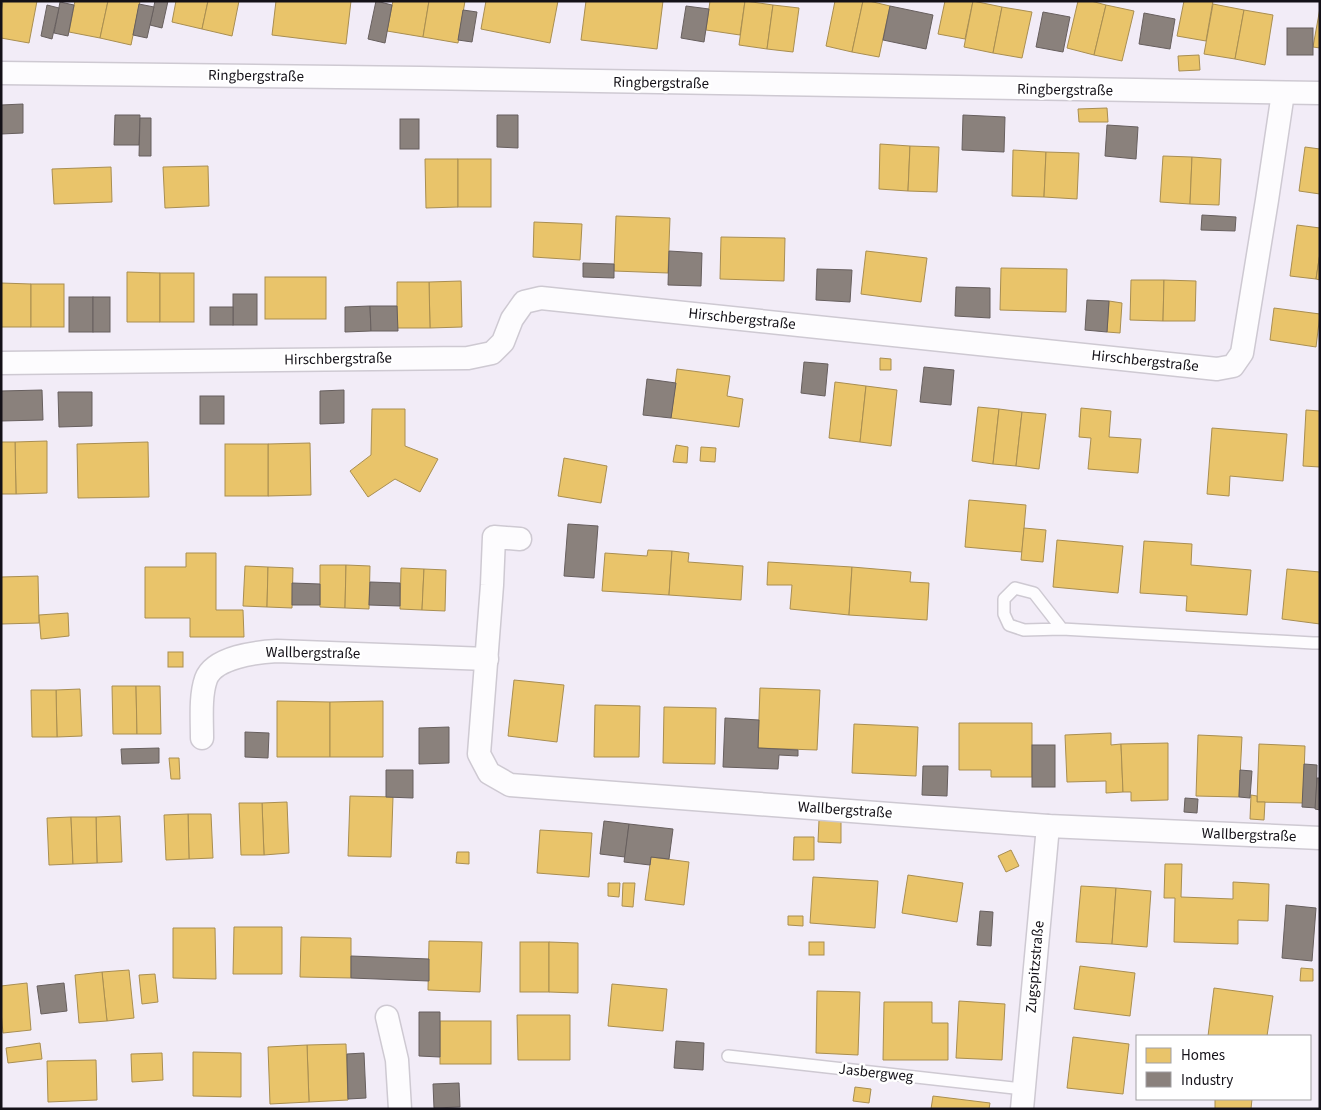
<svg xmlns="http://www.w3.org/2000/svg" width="1321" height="1110" viewBox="0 0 1321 1110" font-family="'Source Sans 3',sans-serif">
  <rect width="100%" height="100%" fill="#f2ecf7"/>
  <!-- homes -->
  <g fill="#e9c46a" stroke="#a98e51">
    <polygon points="3,1 37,1 29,43 1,38 1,12"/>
    <polygon points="75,1 108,1 100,38 69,32"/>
    <polygon points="108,1 140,1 131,45 100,38"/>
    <polygon points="176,1 208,1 202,29 172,22"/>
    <polygon points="208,1 239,1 232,36 202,29"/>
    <polygon points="276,1 351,1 346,44 272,35"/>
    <polygon points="393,1 429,1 423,37 387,31"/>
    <polygon points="429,1 465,1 458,43 423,37"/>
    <polygon points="486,1 558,1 550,43 481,29"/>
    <polygon points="586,1 663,1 657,49 581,40"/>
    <polygon points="710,1 745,1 740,35 706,30"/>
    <polygon points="745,1 773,5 767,49 739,45"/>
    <polygon points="835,1 863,1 852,52 826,46"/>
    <polygon points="863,1 869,1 890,6 879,57 852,52"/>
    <polygon points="945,1 973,1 965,39 938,34"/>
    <polygon points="973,1 1002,7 993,53 964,47"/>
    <polygon points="1078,1 1091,1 1106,5 1094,55 1067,48"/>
    <polygon points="1184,1 1213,1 1206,41 1177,36"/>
    <polygon points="1213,4 1244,10 1235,59 1204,54"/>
    <polygon points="773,5 799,8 793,52 767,49"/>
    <polygon points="1106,5 1134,11 1122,61 1094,55"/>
    <polygon points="1002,7 1032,12 1022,58 993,53"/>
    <polygon points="1320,8 1320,48 1313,47"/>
    <polygon points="1244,10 1273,15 1265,65 1235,59"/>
    <polygon points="1199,55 1200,70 1179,71 1178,56"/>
    <polygon points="1107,108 1108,122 1079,122 1078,109"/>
    <polygon points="880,144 910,146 908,191 879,189"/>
    <polygon points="910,146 939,147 937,192 908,191"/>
    <polygon points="1305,147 1320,149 1320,194 1299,191"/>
    <polygon points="1013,150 1046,152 1044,197 1012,196"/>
    <polygon points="1046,152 1079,153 1077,199 1044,197"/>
    <polygon points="1163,156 1192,157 1190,204 1160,202"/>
    <polygon points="1192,157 1221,159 1219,205 1190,204"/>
    <polygon points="425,159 458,159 458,207 426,208"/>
    <rect x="458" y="159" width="33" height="48"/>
    <polygon points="208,166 209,206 165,208 163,167"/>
    <polygon points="111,167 112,202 54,204 52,169"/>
    <polygon points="616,216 670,218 668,273 614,271"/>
    <polygon points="534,222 582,224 580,260 533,257"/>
    <polygon points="1297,225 1320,228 1320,253 1316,279 1290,276"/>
    <polygon points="721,237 785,238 784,281 720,279"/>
    <polygon points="866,251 927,258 921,302 861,294"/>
    <polygon points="1320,253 1320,280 1316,279"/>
    <polygon points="1001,268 1067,269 1066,312 1000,310"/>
    <polygon points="127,272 160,273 160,322 127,322"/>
    <rect x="160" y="273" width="34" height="49"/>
    <rect x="265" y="277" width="61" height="42"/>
    <polygon points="1131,280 1164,280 1163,321 1130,320"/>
    <polygon points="1164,280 1196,281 1195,321 1163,321"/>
    <polygon points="461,281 462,327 430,328 429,282"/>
    <polygon points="397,282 429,282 430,328 397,328"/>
    <polygon points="1,283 31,284 31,327 1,327"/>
    <rect x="31" y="284" width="33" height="43"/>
    <polygon points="1109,301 1122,303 1120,333 1107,332"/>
    <polygon points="1274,308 1320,314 1316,347 1270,340"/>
    <polygon points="880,358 891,359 891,370 880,370"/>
    <polygon points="677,369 730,376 727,396 743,399 739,427 671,418"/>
    <polygon points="835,382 866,386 860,442 829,438"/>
    <polygon points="866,386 897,390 891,446 860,442"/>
    <polygon points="978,407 999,409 993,464 972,461"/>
    <polygon points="1081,408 1111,411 1109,437 1141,439 1138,473 1088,469 1091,438 1079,437"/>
    <polygon points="372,409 405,409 405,446 438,459 420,492 395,479 368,497 350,471 371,455"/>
    <polygon points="999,409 1022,412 1016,466 993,464"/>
    <polygon points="1306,410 1320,411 1320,467 1303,466"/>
    <polygon points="1022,412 1046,414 1039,469 1016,466"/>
    <polygon points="1212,428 1287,434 1283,481 1230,476 1229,496 1207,494"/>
    <polygon points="47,441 47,493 16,494 15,442"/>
    <polygon points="1,442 15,442 16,494 1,494"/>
    <polygon points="148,442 149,497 78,498 77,444"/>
    <polygon points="310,443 311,495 268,496 268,444"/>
    <rect x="225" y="444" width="43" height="52"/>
    <polygon points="676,445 688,447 687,463 673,462"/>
    <polygon points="701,447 716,448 715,462 700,461"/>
    <polygon points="564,458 607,466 601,503 558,496"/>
    <polygon points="969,500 1026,505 1022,552 965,547"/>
    <polygon points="1024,528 1046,530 1043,562 1021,560"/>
    <polygon points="1057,540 1123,546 1118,593 1053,587"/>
    <polygon points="1144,541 1192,544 1191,565 1251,570 1247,615 1186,611 1187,596 1140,593"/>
    <polygon points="648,550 672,551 669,595 602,591 605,553 647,556"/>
    <polygon points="672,551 689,553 688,562 743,566 741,600 669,595"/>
    <polygon points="186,553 216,553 216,610 243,610 244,637 190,637 190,618 145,618 145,567 186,567"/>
    <polygon points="768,562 852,567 849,615 790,609 792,585 767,585"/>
    <polygon points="320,565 346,565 345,608 320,607"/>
    <polygon points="346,565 370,566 369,609 345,608"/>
    <polygon points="245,566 268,567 267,607 243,606"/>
    <polygon points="268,567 293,568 292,608 267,607"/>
    <polygon points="852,567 911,572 910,582 929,583 927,620 849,615"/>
    <polygon points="401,568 424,569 422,610 400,609"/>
    <polygon points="424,569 446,570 445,611 422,610"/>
    <polygon points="1287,569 1320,572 1320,624 1282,619"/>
    <polygon points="38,576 39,623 1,624 1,577"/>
    <polygon points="68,613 69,636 41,639 39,615"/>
    <rect x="168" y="652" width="15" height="15"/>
    <polygon points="514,680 564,685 557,742 508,736"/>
    <polygon points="112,686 136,686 137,734 113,734"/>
    <polygon points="136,686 160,686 161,734 137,734"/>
    <polygon points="760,688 820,690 817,750 758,748"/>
    <polygon points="80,689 82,736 57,737 56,690"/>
    <polygon points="31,690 56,690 57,737 32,737"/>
    <polygon points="277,701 330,702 330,757 277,757"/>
    <polygon points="383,701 383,757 330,757 330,702"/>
    <polygon points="595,705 640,706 639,757 594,757"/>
    <polygon points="664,707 716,708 715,764 663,763"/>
    <polygon points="959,723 1032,723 1032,777 991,777 991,770 959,770"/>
    <polygon points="854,724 918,727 916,776 852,773"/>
    <polygon points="1111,733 1111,745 1121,744 1123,792 1106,793 1106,781 1067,782 1065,735"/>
    <polygon points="1198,735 1242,737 1239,797 1196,796"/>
    <polygon points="1168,743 1168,800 1131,801 1131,792 1123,792 1121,744"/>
    <polygon points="1259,744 1305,746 1303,803 1257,802"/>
    <polygon points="169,758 179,758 180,779 171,779"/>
    <polygon points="1251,795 1257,796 1257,802 1265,802 1264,820 1250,819"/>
    <polygon points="350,796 393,797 391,857 348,856"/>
    <polygon points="287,802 289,853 264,855 262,803"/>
    <polygon points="239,803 262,803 264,855 241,855"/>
    <polygon points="188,814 211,814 213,858 189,859"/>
    <polygon points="188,814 189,859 166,860 164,815"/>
    <polygon points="120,816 122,862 97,863 96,817"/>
    <polygon points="71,817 73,864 49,865 47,818"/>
    <polygon points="71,817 96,817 97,863 73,864"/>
    <polygon points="819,820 841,820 841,843 818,842"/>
    <polygon points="540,830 592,833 589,877 537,873"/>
    <polygon points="794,837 814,837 814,860 793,860"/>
    <polygon points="1011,850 1019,866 1006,872 998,856"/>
    <polygon points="457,852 469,852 469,864 456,863"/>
    <polygon points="651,857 689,862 684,905 645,900"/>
    <polygon points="1165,864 1182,864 1181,897 1233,899 1233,882 1269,884 1268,921 1238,920 1238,944 1174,942 1175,898 1164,898"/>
    <polygon points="908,875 963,883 957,922 902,913"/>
    <polygon points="813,877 878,881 875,928 810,923"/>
    <polygon points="608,883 620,883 619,897 608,896"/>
    <polygon points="623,883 635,883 633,907 622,906"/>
    <polygon points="1081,886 1116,888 1112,944 1076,942"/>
    <polygon points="1116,888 1151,891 1147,947 1112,944"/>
    <polygon points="788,916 803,916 803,926 788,925"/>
    <polygon points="234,927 282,927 282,974 233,974"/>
    <polygon points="173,928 215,928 216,979 173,978"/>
    <polygon points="301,937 351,938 351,978 300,977"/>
    <polygon points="429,941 482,942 480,992 428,990"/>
    <rect x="520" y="942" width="29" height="50"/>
    <polygon points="549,942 578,943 578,993 549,992"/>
    <rect x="809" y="942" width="15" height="13"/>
    <polygon points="1080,966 1135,973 1130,1016 1074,1009"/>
    <polygon points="1301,968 1313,969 1313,981 1300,981"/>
    <polygon points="129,970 134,1018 107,1021 102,972"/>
    <polygon points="102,972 107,1021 79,1023 75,975"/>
    <polygon points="155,974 158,1002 142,1004 139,975"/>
    <polygon points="27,983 31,1030 3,1033 1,1012 1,986"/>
    <polygon points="612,984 667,989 663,1031 608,1026"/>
    <polygon points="1214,988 1273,996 1267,1036 1208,1036"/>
    <polygon points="817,991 860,992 858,1055 816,1053"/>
    <polygon points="959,1001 1005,1004 1002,1060 956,1058"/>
    <polygon points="884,1002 932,1002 932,1023 948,1023 948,1060 883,1060"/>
    <polygon points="517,1015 570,1015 570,1060 518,1060"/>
    <rect x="440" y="1021" width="51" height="43"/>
    <polygon points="1073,1037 1129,1044 1123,1094 1067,1088"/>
    <polygon points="40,1043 42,1059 8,1063 6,1048"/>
    <polygon points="346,1044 348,1100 309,1102 307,1045"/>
    <polygon points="307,1045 309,1102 270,1104 268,1047"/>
    <polygon points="193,1052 241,1053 241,1097 193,1096"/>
    <polygon points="162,1053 163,1080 132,1082 131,1054"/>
    <polygon points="96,1060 97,1100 48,1102 47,1061"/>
    <polygon points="855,1087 871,1089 869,1103 853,1101"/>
    <polygon points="933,1096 990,1103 989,1109 931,1109"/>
    <polygon points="1215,1099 1252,1099 1251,1109 1215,1109"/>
  </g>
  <!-- industry -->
  <g fill="#8a817c" stroke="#675f5e">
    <polygon points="155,1 168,1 162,28 150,25"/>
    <polygon points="376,1 392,5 385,43 368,39"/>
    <polygon points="60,2 74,5 68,36 54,33"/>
    <polygon points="139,4 154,7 147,38 133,35"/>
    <polygon points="47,5 59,8 52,39 41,36"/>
    <polygon points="686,6 709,9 704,42 681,38"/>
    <polygon points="890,6 933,15 926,49 883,40"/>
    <polygon points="463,10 477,12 472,42 458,40"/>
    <polygon points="1043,12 1070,17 1063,52 1036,47"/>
    <polygon points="1144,13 1175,19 1170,49 1139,44"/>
    <rect x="1287" y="28" width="26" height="27"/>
    <polygon points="23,104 23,133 1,134 1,105"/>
    <polygon points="115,115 140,115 139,145 114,145"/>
    <polygon points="497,115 518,115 518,148 497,147"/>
    <polygon points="963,115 1005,117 1004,152 962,150"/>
    <polygon points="140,118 151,118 151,156 139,156"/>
    <rect x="400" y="119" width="19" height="30"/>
    <polygon points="1107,125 1138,127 1136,159 1105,156"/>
    <polygon points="1202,215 1236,217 1235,231 1201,230"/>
    <polygon points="669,251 702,253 701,286 668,285"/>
    <polygon points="583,263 614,264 614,278 583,277"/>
    <polygon points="817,269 852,270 850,302 816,300"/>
    <polygon points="956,287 990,288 990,318 955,316"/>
    <rect x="233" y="294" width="24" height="31"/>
    <rect x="69" y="297" width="24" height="35"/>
    <rect x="93" y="297" width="17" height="35"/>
    <polygon points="1087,300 1109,301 1107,332 1085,330"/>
    <polygon points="370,306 371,331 345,332 345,307"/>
    <polygon points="370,306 397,306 398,331 371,331"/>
    <rect x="210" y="307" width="23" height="18"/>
    <polygon points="804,362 828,364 825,396 801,393"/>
    <polygon points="924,367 954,370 951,405 920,402"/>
    <polygon points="647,379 676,383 671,418 643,415"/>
    <polygon points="42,390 43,420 1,421 1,391"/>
    <polygon points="344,390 344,423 320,424 320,391"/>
    <polygon points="58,392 92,392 92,426 59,427"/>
    <rect x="200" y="396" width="24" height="28"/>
    <polygon points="568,524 598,526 594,578 564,576"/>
    <polygon points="370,582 400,583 400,606 369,605"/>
    <polygon points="292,583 320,584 320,605 292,605"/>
    <polygon points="725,718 759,720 758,748 798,750 798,756 779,755 778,769 723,767"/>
    <polygon points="449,727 449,763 419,764 419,728"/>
    <polygon points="245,732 269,733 268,758 245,757"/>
    <rect x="1032" y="745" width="23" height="42"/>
    <polygon points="159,748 159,763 122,764 121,749"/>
    <polygon points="1304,764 1317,765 1316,808 1302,807"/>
    <polygon points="923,766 948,766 947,796 922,795"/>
    <polygon points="386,770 413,770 413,798 386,797"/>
    <polygon points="1240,770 1252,771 1250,798 1239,797"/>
    <polygon points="1317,778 1320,778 1320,810 1315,809"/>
    <polygon points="1185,798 1198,799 1197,813 1184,812"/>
    <polygon points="604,821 629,824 625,857 600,854"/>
    <polygon points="629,824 673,829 669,859 651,857 650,865 624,862"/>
    <polygon points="1286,905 1316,908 1312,961 1282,958"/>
    <polygon points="980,911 993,912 991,946 977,945"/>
    <polygon points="351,956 429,959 429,981 351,978"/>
    <polygon points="64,983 67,1011 41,1014 37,986"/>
    <polygon points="419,1012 440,1012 440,1057 419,1056"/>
    <polygon points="676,1041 704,1043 703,1070 674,1068"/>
    <polygon points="364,1053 366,1098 348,1099 347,1054"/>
    <polygon points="459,1083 460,1107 434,1108 433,1084"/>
  </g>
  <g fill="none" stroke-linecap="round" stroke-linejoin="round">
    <defs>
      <g id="lane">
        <polyline points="1062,629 1034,593 1015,588 1004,599 1004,614 1009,625 1024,630 1062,629 1313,643 1320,643"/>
        <polyline points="728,1056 1023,1089"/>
      </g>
      <g id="street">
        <polyline points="1,73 421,78 1320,93"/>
        <polyline points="1,363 468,358 492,353 503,342 512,319 524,302 541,298 1217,369 1233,366 1242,353 1267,200 1283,93"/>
        <polyline points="520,539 494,537 492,585 479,754 489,773 510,785 1048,826 1320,838"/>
        <path d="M202 738C202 719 200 696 206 679 214 657 257 652 277 651L487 659"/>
        <polyline points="387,1017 397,1060 400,1109"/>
        <polyline points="1022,1109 1048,826"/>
      </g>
    </defs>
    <!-- lane casing -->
    <use href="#lane" stroke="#cec9d2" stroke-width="14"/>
    <!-- street casing -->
    <use href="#street" stroke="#cec9d2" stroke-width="25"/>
    <!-- lane -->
    <use href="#lane" stroke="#fdfcfe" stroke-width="11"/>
    <!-- street -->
    <use href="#street" stroke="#fdfcfe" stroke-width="22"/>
  </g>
  <g text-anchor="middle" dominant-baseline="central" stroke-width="5" stroke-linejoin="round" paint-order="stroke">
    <!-- street labels -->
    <g font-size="15" fill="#141118" stroke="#fff">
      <text transform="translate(256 76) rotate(1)">Ringbergstraße</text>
      <text transform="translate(661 83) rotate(1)">Ringbergstraße</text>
      <text transform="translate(1065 90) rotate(1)">Ringbergstraße</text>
      <text transform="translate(742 319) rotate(6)">Hirschbergstraße</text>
      <text transform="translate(338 359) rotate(-1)">Hirschbergstraße</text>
      <text transform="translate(1145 361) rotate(6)">Hirschbergstraße</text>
      <text transform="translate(313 653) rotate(1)">Wallbergstraße</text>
      <text transform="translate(845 810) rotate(4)">Wallbergstraße</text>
      <text transform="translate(1249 835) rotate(2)">Wallbergstraße</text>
      <text transform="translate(1035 967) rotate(-85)">Zugspitzstraße</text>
      <text transform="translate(876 1073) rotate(6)">Jasbergweg</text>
    </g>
  </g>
  <!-- border -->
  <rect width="1321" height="1110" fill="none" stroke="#141118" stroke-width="5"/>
  <!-- legend -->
  <rect x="1136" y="1035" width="175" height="65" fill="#ffffff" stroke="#a1a0a3"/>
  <rect x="1146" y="1048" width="25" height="15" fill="#e9c46a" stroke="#a1a0a3"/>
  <text x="1181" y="1060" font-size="15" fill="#141118">Homes</text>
  <rect x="1146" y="1072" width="25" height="15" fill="#8a817c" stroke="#a1a0a3"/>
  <text x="1181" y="1085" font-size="15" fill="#141118">Industry</text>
</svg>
